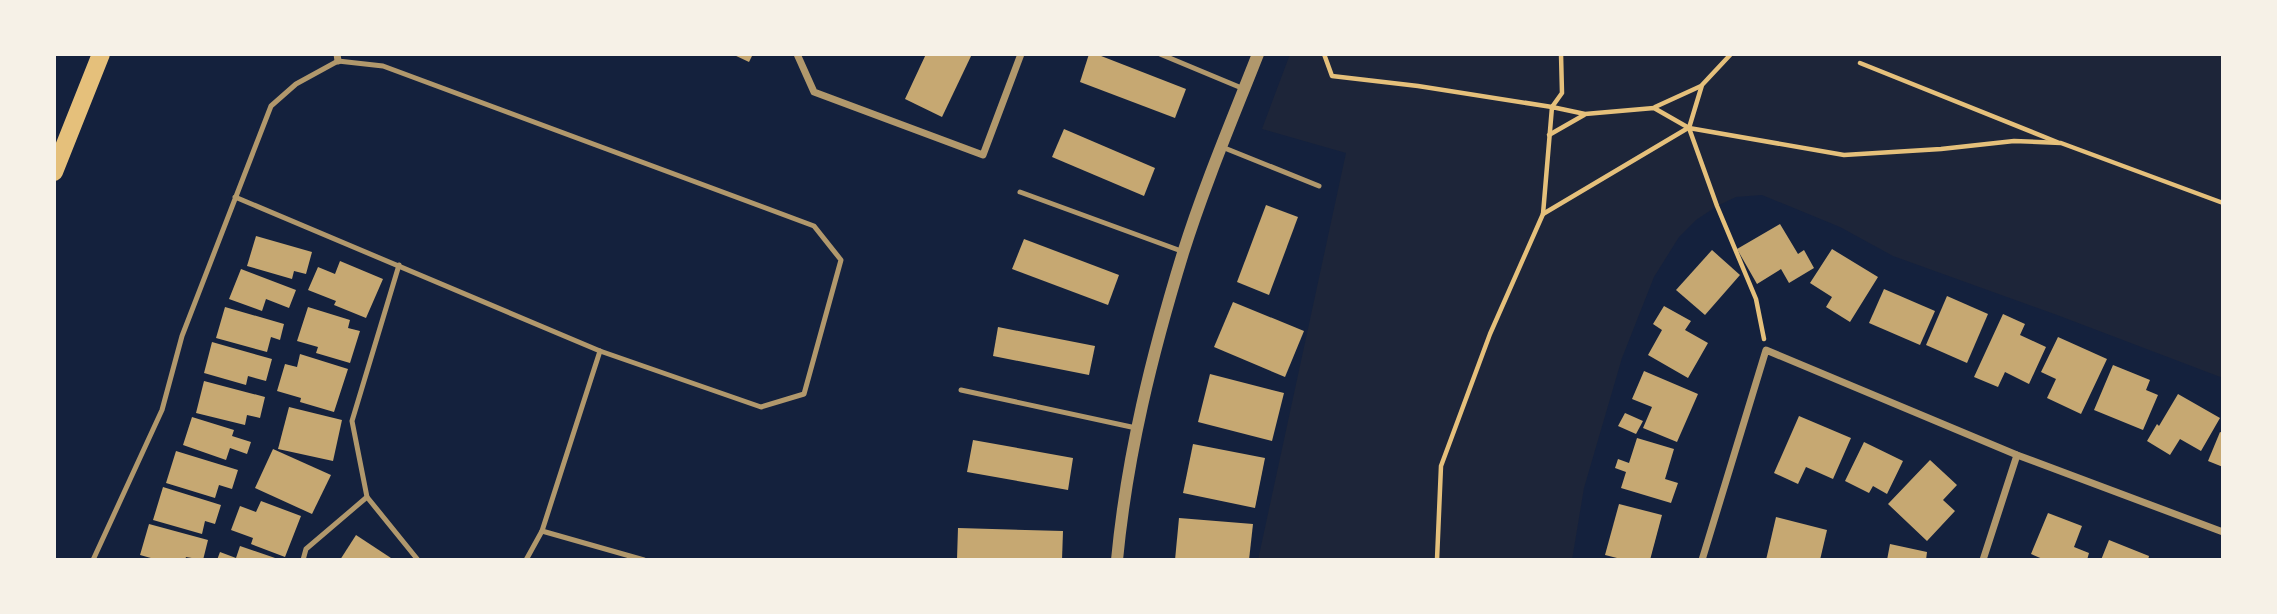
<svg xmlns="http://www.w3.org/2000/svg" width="2277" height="614" viewBox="0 0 2277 614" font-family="Figtree,sans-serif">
  <rect width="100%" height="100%" fill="#14213d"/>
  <!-- green -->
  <polygon fill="#1d2539" points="1290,54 2223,54 2223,378 2057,315 1893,256 1840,227 1762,195 1736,197 1717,206 1696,220 1679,237 1654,277 1622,358 1584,488 1572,560 1258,560 1346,153 1262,129"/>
  <!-- building -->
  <g fill="#c6a872">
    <polygon points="732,54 753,54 749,62"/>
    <polygon points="926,54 972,54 942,117 905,99"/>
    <polygon points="1089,54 1096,54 1186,89 1175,118 1080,82"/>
    <polygon points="1064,129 1155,168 1144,196 1052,157"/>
    <polygon points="1266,205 1298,217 1269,295 1237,282"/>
    <polygon points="1780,224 1798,254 1804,250 1814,268 1789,283 1781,269 1757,284 1737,249"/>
    <polygon points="256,236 312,252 306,274 294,271 292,279 247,266"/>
    <polygon points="1024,239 1119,275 1108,305 1012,269"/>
    <polygon points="1832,249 1878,277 1850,322 1826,307 1832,297 1810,283"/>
    <polygon points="1712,250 1740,275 1705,315 1676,290"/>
    <polygon points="340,261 383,279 366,318 334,305 336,301 308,290 318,267 335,274"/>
    <polygon points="241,269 296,290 289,308 266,299 262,311 229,299"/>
    <polygon points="1884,289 1935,311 1920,345 1869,323"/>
    <polygon points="1947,296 1988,314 1967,363 1926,345"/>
    <polygon points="1233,302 1304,331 1285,377 1214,347"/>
    <polygon points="1664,306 1691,321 1685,330 1708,343 1688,378 1648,355 1662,330 1653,324"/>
    <polygon points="225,307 284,324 280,340 271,337 267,352 216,338"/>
    <polygon points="308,307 350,320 348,328 360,331 350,363 316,353 318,347 297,341"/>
    <polygon points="2003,314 2025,324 2020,335 2046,347 2029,384 2005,372 1998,387 1974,377"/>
    <polygon points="998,327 1095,346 1089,375 993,356"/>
    <polygon points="2058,337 2107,359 2081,414 2047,398 2056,379 2041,372"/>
    <polygon points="212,342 272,359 266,381 248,376 246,385 204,373"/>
    <polygon points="300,354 348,369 334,412 300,402 301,398 277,391 285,364 297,367"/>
    <polygon points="2113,365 2150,380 2146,390 2158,395 2143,430 2094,410"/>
    <polygon points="1644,371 1698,394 1677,442 1643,428 1652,407 1632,399"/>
    <polygon points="1210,374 1284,393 1272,441 1198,422"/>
    <polygon points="204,381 265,397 260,418 247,415 245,425 196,413"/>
    <polygon points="2178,394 2220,418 2201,451 2180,439 2170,455 2147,441 2157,424 2159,426"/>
    <polygon points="289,407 342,420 333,461 278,449"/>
    <polygon points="1625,413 1643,421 1636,434 1618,426"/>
    <polygon points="1799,416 1851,438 1833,479 1806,467 1798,484 1774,473"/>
    <polygon points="192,417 234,430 232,436 251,442 247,454 230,448 226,460 183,445"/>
    <polygon points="2220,432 2223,433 2223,467 2208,461"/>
    <polygon points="1637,438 1674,449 1665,479 1678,483 1671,503 1621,488 1626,472 1615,468 1618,459 1629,463"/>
    <polygon points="973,440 1073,458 1068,490 967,472"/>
    <polygon points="1864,442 1903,461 1887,494 1873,486 1869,493 1845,481"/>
    <polygon points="1193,444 1265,458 1255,508 1183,493"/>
    <polygon points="273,449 331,475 312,514 255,488"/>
    <polygon points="176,451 238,470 232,489 219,485 215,498 166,483"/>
    <polygon points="1930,460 1957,485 1943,500 1955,511 1927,541 1888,504"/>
    <polygon points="163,487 221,505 215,524 205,521 202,534 153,520"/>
    <polygon points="261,501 301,516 285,557 251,544 253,538 231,530 240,506 256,512"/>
    <polygon points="1619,504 1662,515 1650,560 1625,560 1605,555"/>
    <polygon points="2048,513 2082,526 2074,547 2089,553 2087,560 2045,560 2031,554"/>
    <polygon points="1776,517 1827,530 1820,560 1766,560"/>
    <polygon points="1179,518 1253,524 1249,560 1175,560"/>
    <polygon points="149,524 208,540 203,560 186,557 185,560 158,560 140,555"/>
    <polygon points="958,528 1063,531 1062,560 957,559"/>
    <polygon points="356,535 394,560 340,560"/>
    <polygon points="2109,540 2149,556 2148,560 2101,560"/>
    <polygon points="1890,544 1927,552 1926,560 1887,560"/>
    <polygon points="240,546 278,559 278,560 217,560 220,552 236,558"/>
  </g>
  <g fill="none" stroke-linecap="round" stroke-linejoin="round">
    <!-- path -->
    <g stroke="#e5c07b" stroke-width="4.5">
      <polyline points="1324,54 1332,76 1418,86 1552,107 1562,93 1561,54"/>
      <polyline points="1731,54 1702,85 1689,128 1717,206 1756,299 1764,339"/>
      <polyline points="1860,63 2057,142"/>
      <polyline points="1655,107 1701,86"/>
      <polyline points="1549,135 1584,115"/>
      <polyline points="1543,214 1688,128"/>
      <polyline points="1437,560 1441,466 1490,334 1543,214 1552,107 1585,114 1654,108 1689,128 1844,155 1941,149 2014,141 2061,143 2223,203"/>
    </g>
    <!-- service -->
    <g stroke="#b1986c" stroke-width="5">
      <polyline points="1160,54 1244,89"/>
      <polyline points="1222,147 1319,186"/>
      <polyline points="1020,192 1184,252"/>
      <polyline points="399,265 352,421 367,497 418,560"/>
      <polyline points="961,390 1136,428"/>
      <polyline points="542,531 644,560"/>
      <polyline points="93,560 162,410 182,336 271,106 296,84 338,61 383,66 814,226 841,260 804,394 761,407 600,351 235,197"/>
      <polyline points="303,560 306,549 367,497"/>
      <polyline points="526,560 542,531 600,351"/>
    </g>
    <!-- minor -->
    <g stroke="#b1986c" stroke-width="7">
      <polyline points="337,54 338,61"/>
      <polyline points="797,54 814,92 983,155 1021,54"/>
      <polyline points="1702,560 1766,350 2017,455 2223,532"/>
      <polyline points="1983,560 2017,455"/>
    </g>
    <!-- tertiary -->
    <path stroke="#b1986c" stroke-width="12" d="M1117 560C1127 455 1152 354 1183 253 1204 186 1232 120 1258 54"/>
    <!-- motorway -->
    <polyline stroke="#e5c07b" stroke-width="18" points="54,172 101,54"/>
  </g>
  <!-- border -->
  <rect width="2277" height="614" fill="none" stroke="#f6f1e7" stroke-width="112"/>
</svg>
